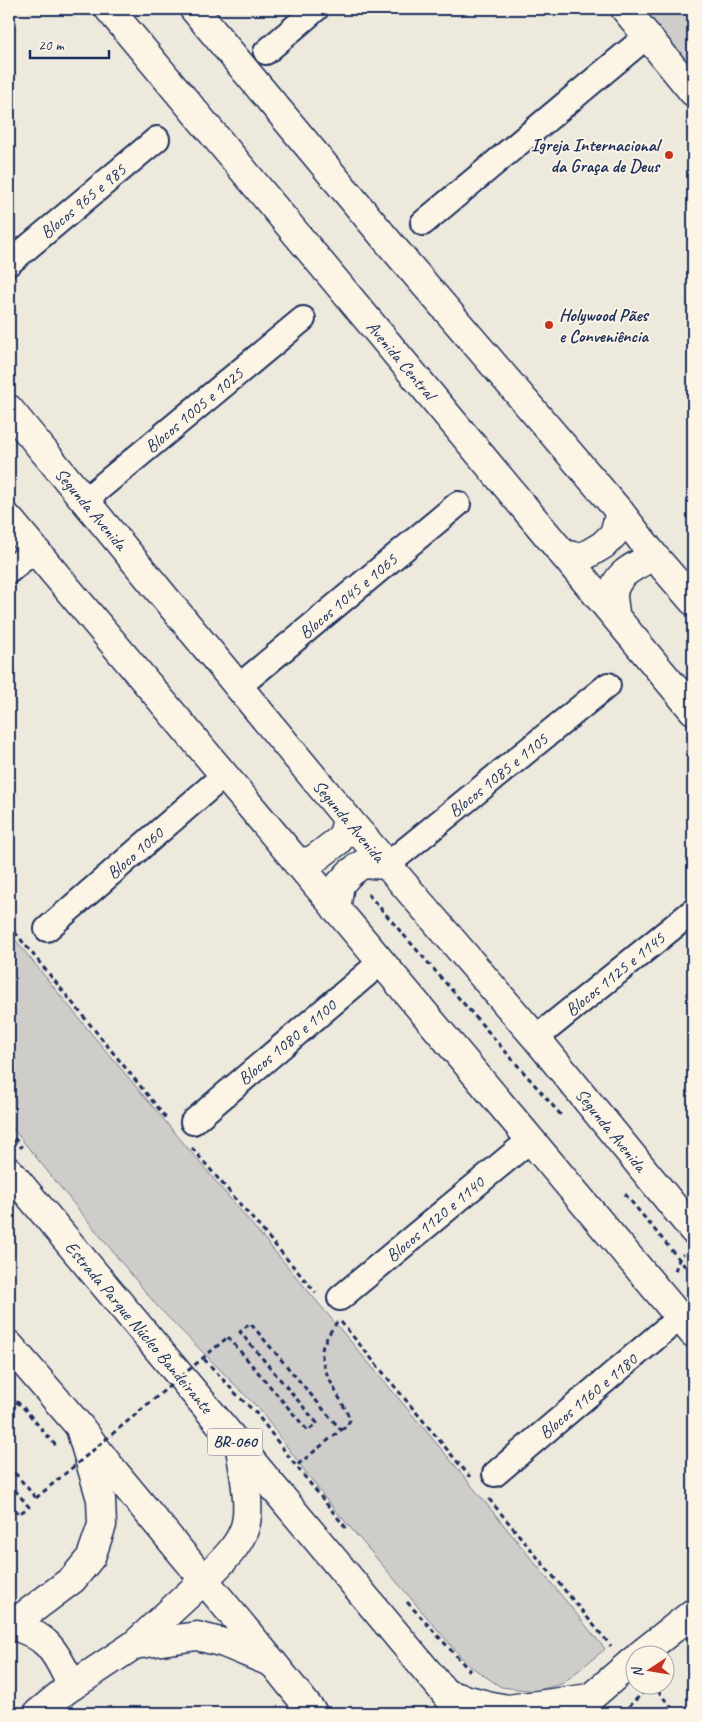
<svg xmlns="http://www.w3.org/2000/svg" width="702" height="1722" viewBox="0 0 702 1722" font-family="Caveat,sans-serif">
  <rect width="100%" height="100%" fill="#eee9dd"/>
  <filter id="ink" filterUnits="userSpaceOnUse"><feTurbulence type="fractalNoise" baseFrequency=".02" numOctaves="2"/><feDisplacementMap in="SourceGraphic" scale="10" xChannelSelector="R" yChannelSelector="G"/><feConvolveMatrix kernelMatrix="1 2 1 2 8 2 1 2 1" color-interpolation-filters="sRGB"/></filter>
  <g filter="url(#ink)">
    <!-- green -->
    <g fill="#cfcdca" stroke="#757e94">
      <polygon points="637,9 693,9 693,75"/>
      <polygon points="9,932 90,1032 458,1469 605,1649 562,1684 535,1691 501,1687 467,1664 325,1498 259,1409 157,1306 9,1124"/>
    </g>
    <g fill="none" stroke-linecap="round" stroke-linejoin="round">
      <defs>
        <g id="street">
          <polyline points="266,52 316,9"/>
          <polyline points="423,223 647,36"/>
          <polyline points="9,263 157,139"/>
          <polyline points="84,501 303,319"/>
          <polyline points="9,571 35,549"/>
          <polyline points="238,687 458,504"/>
          <polyline points="387,865 608,685"/>
          <polyline points="47,929 223,776"/>
          <polyline points="536,1038 693,911"/>
          <polyline points="193,1122 381,962"/>
          <polyline points="340,1298 530,1140"/>
          <polyline points="495,1474 680,1317"/>
        </g>
        <g id="secondary">
          <polyline points="109,9 693,710"/>
          <polyline points="194,9 390,244 620,512 654,556 693,601"/>
          <polyline points="625,9 693,92"/>
          <polyline points="9,409 347,818 536,1038 693,1230"/>
          <polyline points="9,519 693,1333"/>
          <polyline points="563,554 578,557 588,554 603,545 614,534 620,512"/>
          <path d="M615 615C615 609 613 601 613 595 615 573 637 565 654 556"/>
          <polyline points="297,863 313,860 338,841 344,832 347,818"/>
          <polyline points="336,909 340,884 350,873 361,865 371,864 387,865"/>
          <path d="M11 1625C45 1635 54 1648 69 1680L66 1690"/>
          <polyline points="9,1627 73,1579 91,1557 102,1525 101,1499 80,1428"/>
          <polyline points="641,1654 693,1613"/>
          <polyline points="446,1694 491,1706 508,1709 590,1698"/>
          <polyline points="38,1713 66,1690 134,1645 204,1580"/>
          <polyline points="583,1713 590,1698 634,1660"/>
        </g>
        <g id="highway">
          <polyline points="9,1171 462,1713"/>
          <polyline points="9,1345 80,1427 107,1463 273,1663 313,1713"/>
          <path d="M204 1580C218 1565 235 1551 243 1532 253 1511 243 1471 240 1447"/>
          <polyline points="134,1645 197,1636 224,1643 270,1662"/>
        </g>
      </defs>
      <!-- street casing -->
      <use href="#street" stroke="#1b2f5e" stroke-width="28"/>
      <!-- secondary casing -->
      <use href="#secondary" stroke="#1b2f5e" stroke-width="31"/>
      <!-- highway casing -->
      <use href="#highway" stroke="#1b2f5e" stroke-width="31"/>
      <!-- path -->
      <g stroke="#1b2f5e" stroke-width="3" stroke-dasharray="5 4" stroke-linecap="butt">
        <polyline points="368,894 561,1115"/>
        <polyline points="9,925 168,1120"/>
        <polyline points="9,1131 22,1148"/>
        <polyline points="192,1148 316,1293"/>
        <polyline points="625,1194 693,1276"/>
        <polyline points="675,1271 679,1259 683,1254"/>
        <path d="M337 1322C332 1329 326 1338 323 1346 316 1367 343 1399 350 1420L347 1426 341 1430"/>
        <polyline points="341,1322 470,1477"/>
        <polyline points="228,1337 308,1431 317,1423 240,1332 250,1323 341,1430 296,1466"/>
        <polyline points="204,1359 238,1396 256,1413 296,1466 346,1528"/>
        <polyline points="9,1396 22,1406 56,1446"/>
        <polyline points="9,1466 36,1498"/>
        <polyline points="9,1483 29,1507 19,1514 9,1502"/>
        <polyline points="489,1499 611,1646"/>
        <polyline points="407,1602 470,1671"/>
        <polyline points="652,1684 676,1713"/>
        <polyline points="622,1713 652,1684"/>
      </g>
      <!-- street -->
      <use href="#street" stroke="#fcf5e5" stroke-width="24"/>
      <!-- secondary -->
      <use href="#secondary" stroke="#fcf5e5" stroke-width="28"/>
      <!-- highway -->
      <use href="#highway" stroke="#fcf5e5" stroke-width="28"/>
      <!-- path-bridge -->
      <polyline stroke="#1b2f5e" stroke-width="3" stroke-dasharray="5 4" stroke-linecap="butt" points="36,1498 228,1337"/>
    </g>
  </g>
  <!-- markers -->
  <g fill="#c8321e" stroke="#fcf5e5" stroke-width="2">
    <circle cx="669" cy="155" r="5"/>
    <circle cx="549" cy="325" r="5"/>
  </g>
  <g text-anchor="middle" dominant-baseline="central" stroke-width="4" stroke-linejoin="round" paint-order="stroke">
    <!-- shield labels -->
    <rect fill="#fcf5e5" stroke="#5e6a86" stroke-width="1" x="207.5" y="1428.5" width="55" height="27" rx="4"/>
    <g font-size="16" font-weight="bold" fill="#1b2f5e">
      <text x="235" y="1442">BR-060</text>
    </g>
    <!-- poi labels -->
    <g font-size="18" font-weight="bold" fill="#1b2f5e" stroke="#fcf5e5" text-anchor="end">
      <text x="659" y="145">Igreja Internacional<tspan x="659" dy="21">da Graça de Deus</tspan></text>
      <text x="559" y="315" text-anchor="start">Holywood Pães<tspan x="559" dy="21">e Conveniência</tspan></text>
    </g>
    <!-- street labels -->
    <g font-size="18" fill="#1b2f5e" stroke="#fcf5e5">
      <text transform="translate(83 201) rotate(-40)">Blocos 965 e 985</text>
      <text transform="translate(401 360) rotate(50)">Avenida Central</text>
      <text transform="translate(194 410) rotate(-40)">Blocos 1005 e 1025</text>
      <text transform="translate(91 509) rotate(50)">Segunda Avenida</text>
      <text transform="translate(348 596) rotate(-40)">Blocos 1045 e 1065</text>
      <text transform="translate(498 775) rotate(-39)">Blocos 1085 e 1105</text>
      <text transform="translate(349 821) rotate(50)">Segunda Avenida</text>
      <text transform="translate(135 853) rotate(-41)">Bloco 1060</text>
      <text transform="translate(615 974) rotate(-39)">Blocos 1125 e 1145</text>
      <text transform="translate(287 1042) rotate(-40)">Blocos 1080 e 1100</text>
      <text transform="translate(611 1130) rotate(51)">Segunda Avenida</text>
      <text transform="translate(435 1219) rotate(-40)">Blocos 1120 e 1140</text>
      <text transform="translate(139 1327) rotate(50)">Estrada Parque Núcleo Bandeirante</text>
      <text transform="translate(588 1396) rotate(-40)">Blocos 1160 e 1180</text>
    </g>
  </g>
  <!-- margin -->
  <rect width="702" height="1722" fill="none" stroke="#fcf5e5" stroke-width="30"/>
  <rect x="15" y="15" width="672" height="1692" fill="none" stroke="#1b2f5e" stroke-width="2" filter="url(#ink)"/>
  <!-- north arrow -->
  <g transform="translate(650 1670) rotate(258)"><circle r="24" fill="#fcf5e5" stroke="#a2a6af"/>
  <path d="M0-4L9 19L0 12L-9 19Z" fill="#c8321e"/>
  <text y="-8" font-size="14" font-weight="bold" text-anchor="middle" fill="#1b2f5e">N</text>
  </g>
  <!-- scale -->
  <path d="M30 50v8h79v-8" fill="none" stroke="#1b2f5e" stroke-width="2.5"/>
  <text x="38" y="50" font-size="15" fill="#1b2f5e" stroke="#fcf5e5" stroke-width="4" paint-order="stroke">20 m</text>
</svg>
